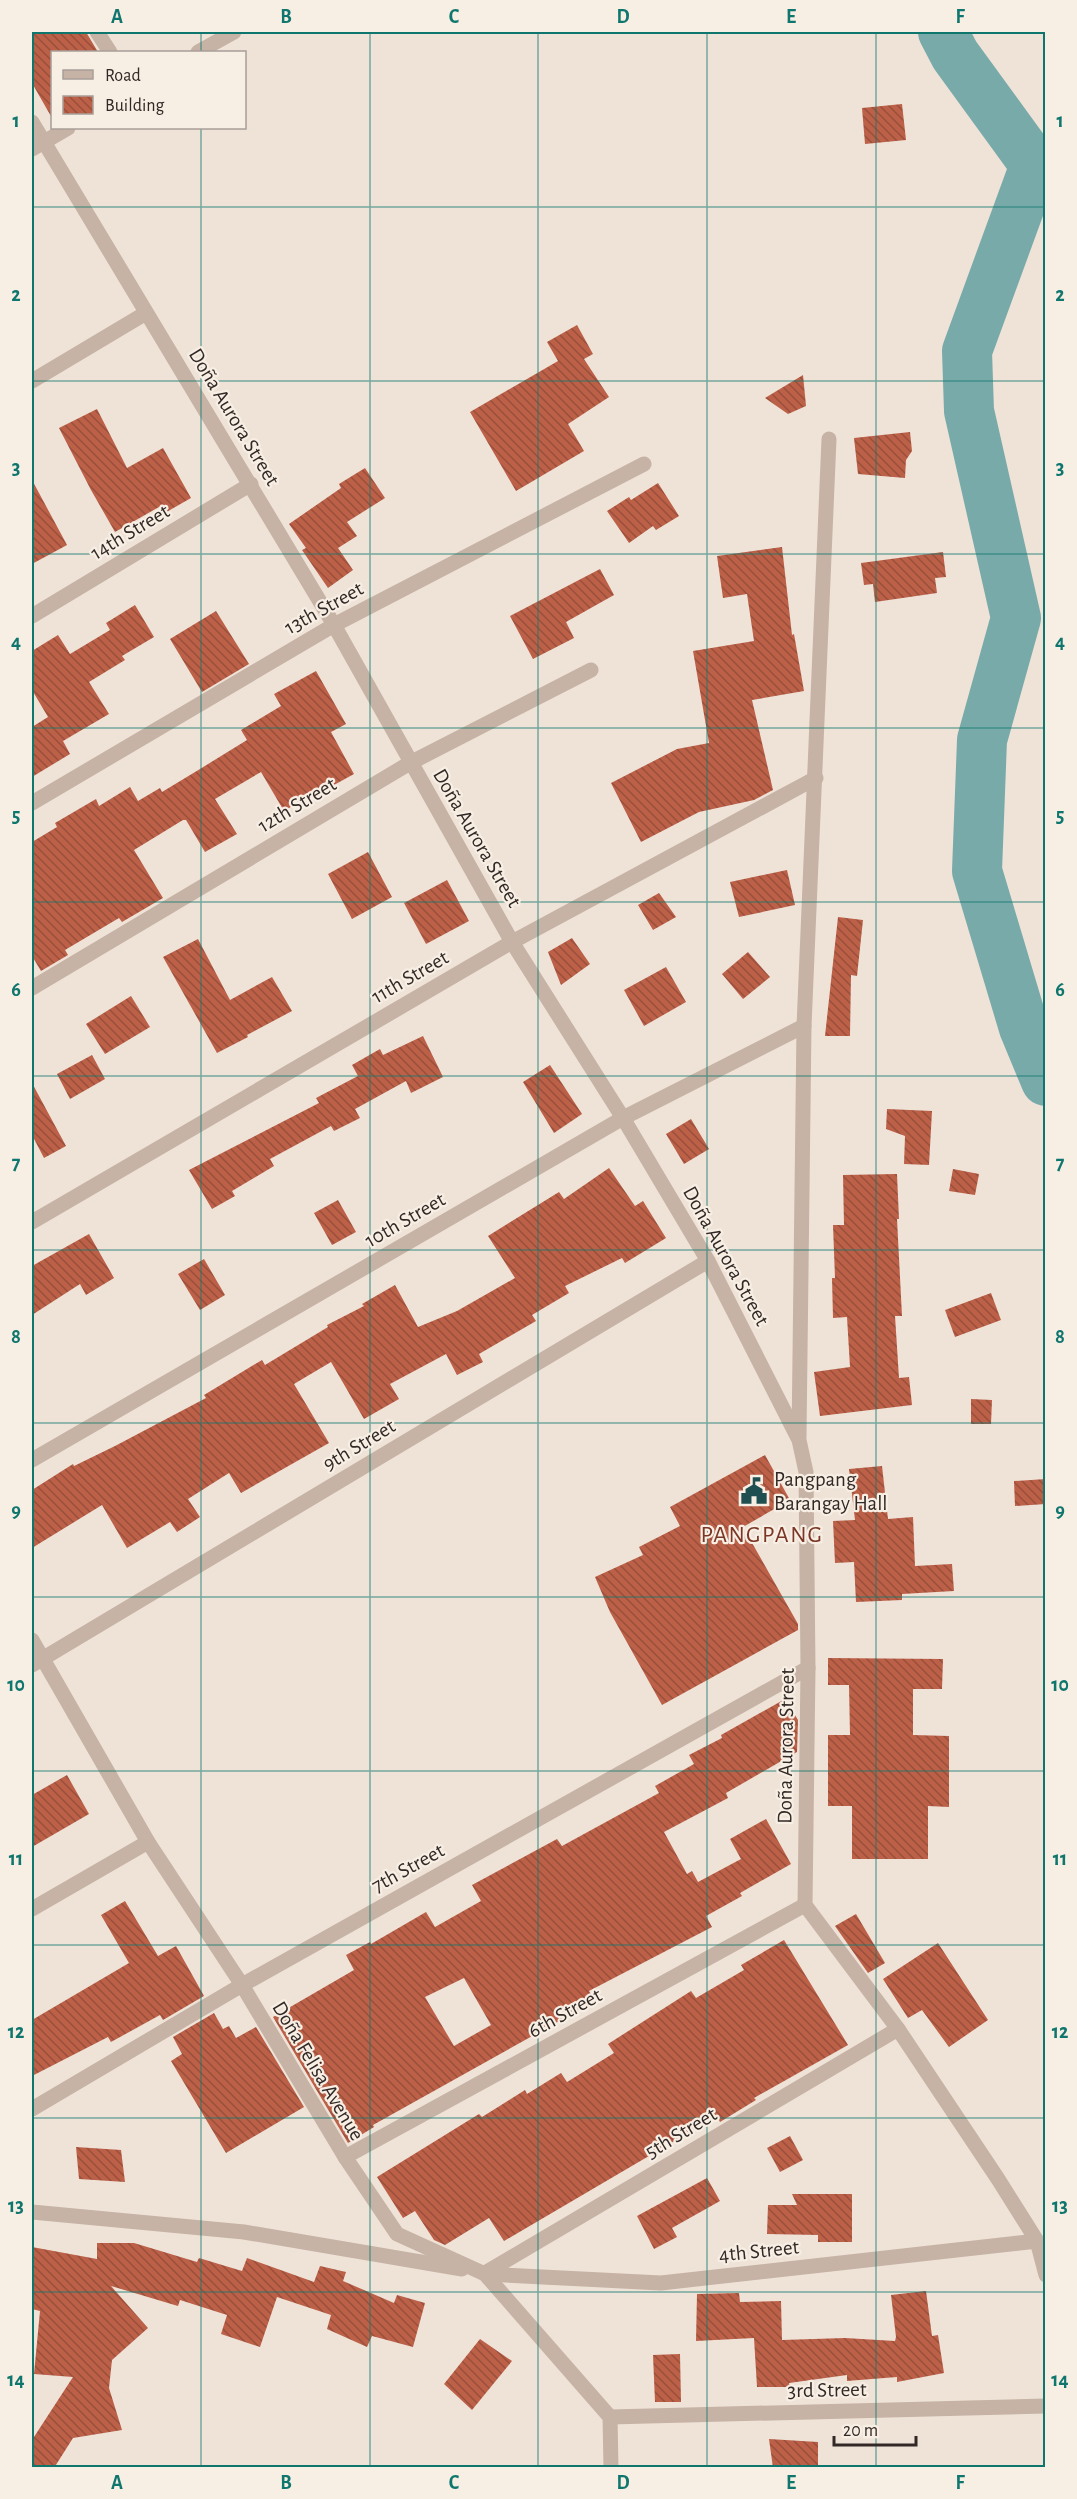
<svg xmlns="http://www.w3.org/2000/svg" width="1077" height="2499" viewBox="0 0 1077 2499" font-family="'Alegreya Sans',sans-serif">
  <defs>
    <pattern id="building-back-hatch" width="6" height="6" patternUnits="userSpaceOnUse" patternTransform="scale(1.5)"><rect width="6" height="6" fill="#bd6048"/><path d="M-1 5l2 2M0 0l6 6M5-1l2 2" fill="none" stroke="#9a4f3c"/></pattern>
  </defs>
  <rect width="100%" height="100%" fill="#efe3d8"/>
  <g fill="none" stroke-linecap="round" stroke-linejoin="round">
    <!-- river -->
    <polyline stroke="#79aaaa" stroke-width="50" points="943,32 955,55 1035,165 967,351 969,411 1016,618 982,740 977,871 1024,1028 1046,1081"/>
  </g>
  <!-- building -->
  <g fill="url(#building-back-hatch)" fill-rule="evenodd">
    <polygon points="32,32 86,32 98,52 52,52 52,118 32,83"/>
    <polygon points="902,104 906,140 865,144 862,108"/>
    <polygon points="577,325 593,354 584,359 609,397 568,424 584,451 516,491 470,412 558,361 547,342"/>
    <polygon points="803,375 806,406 788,414 765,398"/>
    <polygon points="97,409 127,468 163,448 191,498 163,514 159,507 115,532 91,490 59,428"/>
    <polygon points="910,432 912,451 906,460 905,478 858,474 854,438"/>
    <polygon points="365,468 385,498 347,522 357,536 338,548 353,570 328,588 302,550 306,548 289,524 341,488 339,484"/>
    <polygon points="32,480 67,545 32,564"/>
    <polygon points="658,483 679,516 656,530 653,526 629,543 607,511 629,497 631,500"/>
    <polygon points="782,547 792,635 794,634 804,691 752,700 773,790 754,800 699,812 641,842 611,783 677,749 709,743 693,651 754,641 747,594 723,598 717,556"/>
    <polygon points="943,552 946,577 935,578 937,593 875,602 873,584 864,585 861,563"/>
    <polygon points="600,569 614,595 566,622 574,638 533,659 510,616"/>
    <polygon points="135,605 154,637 122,656 125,660 89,682 109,714 63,741 70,754 32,777 32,727 48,717 32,690 32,651 58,635 70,654 110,630 106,623"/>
    <polygon points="216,611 249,664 202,692 170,639"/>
    <polygon points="316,671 346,724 331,732 354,774 323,791 321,789 284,811 261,772 215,799 237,834 205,852 186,820 183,820 134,850 163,898 122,922 119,918 65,950 68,955 41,971 32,956 32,842 57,827 55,823 96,799 99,806 130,787 138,801 160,788 162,792 200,769 247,740 241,730 281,706 274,694"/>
    <polygon points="368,852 392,897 352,919 328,874"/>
    <polygon points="787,870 795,905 739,917 730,882"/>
    <polygon points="447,880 469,921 426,944 404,903"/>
    <polygon points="659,893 676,917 653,930 638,905"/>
    <polygon points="838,917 863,920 857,976 851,975 850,1036 825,1036"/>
    <polygon points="572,938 590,964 561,985 548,952"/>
    <polygon points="198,939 230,1000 272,977 292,1011 247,1035 248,1037 217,1053 163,957"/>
    <polygon points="748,952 770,977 743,999 722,974"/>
    <polygon points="666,967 686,1002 644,1026 624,990"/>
    <polygon points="131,996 150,1027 105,1054 86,1024"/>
    <polygon points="423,1036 443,1077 411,1093 406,1081 355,1109 360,1118 334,1131 331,1126 270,1159 274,1166 232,1191 235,1196 212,1209 189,1170 319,1103 316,1098 358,1076 352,1065 380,1049 383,1055"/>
    <polygon points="92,1055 105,1079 70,1099 57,1074"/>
    <polygon points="550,1065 582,1114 554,1133 523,1082"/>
    <polygon points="32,1083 66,1146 44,1158 32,1135"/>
    <polygon points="887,1109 932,1111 929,1165 904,1164 905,1136 886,1129"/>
    <polygon points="691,1119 709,1149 684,1164 666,1134"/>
    <polygon points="609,1168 635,1206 643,1201 666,1238 625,1263 622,1258 565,1286 569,1293 532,1315 536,1321 479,1354 483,1362 457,1375 446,1354 390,1384 399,1399 364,1419 331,1362 294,1384 329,1443 241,1493 229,1473 188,1499 200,1517 177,1532 170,1522 127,1548 102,1505 32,1548 32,1490 73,1464 74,1466 115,1446 206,1398 204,1395 262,1360 265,1365 328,1327 327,1325 364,1306 362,1304 395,1285 418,1327 457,1311 515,1278 488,1236 559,1192 564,1199"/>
    <polygon points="953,1169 979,1174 975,1195 949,1191"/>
    <polygon points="897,1174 899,1219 897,1219 902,1316 895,1316 899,1378 909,1377 912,1405 820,1416 814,1372 850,1367 847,1317 833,1318 832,1278 835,1278 833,1225 844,1225 843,1175"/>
    <polygon points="338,1200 356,1232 332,1245 314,1213"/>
    <polygon points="89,1234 114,1278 86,1295 80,1284 32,1315 32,1266"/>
    <polygon points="204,1259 225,1295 200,1310 178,1274"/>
    <polygon points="991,1293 1001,1320 955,1337 945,1310"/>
    <polygon points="971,1399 992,1400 991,1424 971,1424"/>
    <polygon points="765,1455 790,1500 743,1527 798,1624 798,1630 662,1705 610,1612 595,1577 643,1555 639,1547 680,1526 670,1507"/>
    <polygon points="882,1466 888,1519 913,1517 915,1566 952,1564 954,1591 902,1594 902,1600 856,1602 854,1562 835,1563 833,1521 855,1520 849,1469"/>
    <polygon points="1046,1479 1046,1504 1015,1506 1014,1481"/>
    <polygon points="828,1658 943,1659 942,1689 913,1689 913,1735 949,1736 949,1807 928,1806 928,1859 852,1859 852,1806 828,1806 828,1735 850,1735 849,1685 828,1685"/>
    <path d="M785 1699 798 1720 797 1752 726 1793 728 1798 664 1832 687 1874 692 1871 698 1882 741 1859 730 1839 766 1819 791 1864 740 1893 742 1896 706 1916 712 1927 589 1991 595 2001 373 2125 374 2127 348 2143 273 2017 354 1970 346 1955 370 1942 371 1944 426 1912 435 1927 481 1901 472 1885 557 1839 562 1846 659 1793 655 1786 694 1764 689 1755 722 1738 721 1735ZM464 1978 491 2025 454 2046 425 1997Z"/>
    <polygon points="67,1775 89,1814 32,1847 32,1795"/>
    <polygon points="125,1901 158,1956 176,1946 204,1996 163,2020 160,2015 111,2042 108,2037 32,2076 32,2020 129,1963 101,1915"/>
    <polygon points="856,1914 885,1963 868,1973 835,1926"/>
    <polygon points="784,1940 848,2045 754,2098 756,2100 720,2122 717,2116 504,2241 489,2218 445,2245 434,2240 415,2211 403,2218 377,2177 479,2114 482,2117 525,2090 527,2094 561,2073 567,2082 614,2053 608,2044 691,1991 696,1998 744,1970 741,1965"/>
    <polygon points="938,1943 988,2020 949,2047 922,2010 908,2018 883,1979"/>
    <polygon points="214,2013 223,2029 229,2026 236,2038 256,2027 304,2107 226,2153 171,2061 182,2054 173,2037"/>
    <polygon points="790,2136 803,2160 780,2172 767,2148"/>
    <polygon points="76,2147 121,2150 125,2182 79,2179"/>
    <polygon points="707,2178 720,2201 672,2228 677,2237 654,2249 637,2216"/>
    <polygon points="792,2194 852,2194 852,2242 818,2242 818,2235 767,2234 768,2205 797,2205"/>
    <polygon points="97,2243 134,2243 197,2262 199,2258 242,2271 247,2258 314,2282 320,2266 346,2272 343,2281 394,2303 397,2295 425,2303 413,2347 372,2336 367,2347 327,2329 331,2315 277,2297 260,2347 221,2334 227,2315 180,2300 178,2306 111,2286 148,2328 112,2360 109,2388 122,2430 73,2438 54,2468 32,2468 32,2440 73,2377 34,2374 40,2311 32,2309 32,2247 97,2259"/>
    <polygon points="926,2291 932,2336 938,2335 944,2373 897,2382 897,2377 847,2381 847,2375 789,2383 790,2387 757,2387 754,2338 696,2341 697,2294 739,2293 740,2302 781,2301 782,2340 845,2338 895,2341 896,2337 891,2295"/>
    <polygon points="480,2339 512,2361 472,2410 444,2384"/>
    <polygon points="680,2354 681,2402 655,2402 653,2355"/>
    <polygon points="769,2439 818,2442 818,2468 773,2468"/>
  </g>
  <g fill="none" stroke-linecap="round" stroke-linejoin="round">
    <!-- minor -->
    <g stroke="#c6b3a5" stroke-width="15">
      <polyline points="97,32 110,52"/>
      <polyline points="198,52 234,32"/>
      <polyline points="32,122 334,625 512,942 623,1118 708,1261 799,1440 806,1472 808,1668 805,1905 898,2029 998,2179 1037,2241 1046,2275"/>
      <polyline points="32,149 68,128"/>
      <polyline points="32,381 146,313"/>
      <polyline points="32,616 251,484"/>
      <polyline points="32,803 334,625 644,464"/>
      <polyline points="32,988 410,763 591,670"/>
      <polyline points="32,1222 512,942 816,778"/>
      <polyline points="799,1437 804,1026 829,439"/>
      <polyline points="32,1460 623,1118 804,1026"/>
      <polyline points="32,1665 708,1261"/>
      <polyline points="32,1909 148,1842"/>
      <polyline points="242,1985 808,1668"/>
      <polyline points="345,2157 805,1905"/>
      <polyline points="485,2273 898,2029"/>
      <polyline points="485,2274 661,2283 1037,2241"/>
      <polyline points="610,2417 1046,2406"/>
    </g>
    <!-- tertiary -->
    <g stroke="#c6b3a5" stroke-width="15">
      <polyline points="32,1640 148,1842 242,1985 345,2157 397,2234 485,2274 610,2417 611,2468"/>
      <polyline points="32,2109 242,1985"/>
      <polyline points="32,2212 244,2232 462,2269"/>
    </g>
  </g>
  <!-- grid -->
  <path fill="none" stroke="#0f766e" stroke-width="1.5" stroke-opacity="0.55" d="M201 32V52M370 32V2468M538 32V2468M707 32V2468M876 32V2468M201 128V2468M32 207H1046M32 381H1046M32 554H1046M32 728H1046M32 902H1046M32 1076H1046M32 1250H1046M32 1423H1046M32 1597H1046M32 1771H1046M32 1945H1046M32 2118H1046M32 2292H1046"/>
  <!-- icons -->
  <defs>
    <symbol id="civic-bare" viewBox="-9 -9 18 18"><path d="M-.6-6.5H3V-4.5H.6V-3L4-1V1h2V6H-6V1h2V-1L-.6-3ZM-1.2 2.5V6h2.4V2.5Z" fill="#1f4f50" stroke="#f7eee4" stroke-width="2.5" paint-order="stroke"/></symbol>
  </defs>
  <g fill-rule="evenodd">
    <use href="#civic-bare" x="735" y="1472" width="38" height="38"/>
  </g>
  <g text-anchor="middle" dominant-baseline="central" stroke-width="4.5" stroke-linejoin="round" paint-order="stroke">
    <!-- street labels -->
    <g font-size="21" fill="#322926" stroke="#f7eee4">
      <text transform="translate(234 417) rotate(59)">Doña Aurora Street</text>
      <text transform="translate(130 532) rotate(-31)">14th Street</text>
      <text transform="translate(324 608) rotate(-29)">13th Street</text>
      <text transform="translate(297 805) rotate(-31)">12th Street</text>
      <text transform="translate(477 838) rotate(60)">Doña Aurora Street</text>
      <text transform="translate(410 977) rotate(-30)">11th Street</text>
      <text transform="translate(405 1220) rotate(-30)">10th Street</text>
      <text transform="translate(726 1256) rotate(61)">Doña Aurora Street</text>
      <text transform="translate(359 1445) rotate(-31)">9th Street</text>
      <text transform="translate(786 1746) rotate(-89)">Doña Aurora Street</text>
      <text transform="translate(408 1868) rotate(-29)">7th Street</text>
      <text transform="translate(565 2013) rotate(-29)">6th Street</text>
      <text transform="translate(318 2071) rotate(59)">Doña Felisa Avenue</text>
      <text transform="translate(681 2133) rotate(-31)">5th Street</text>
      <text transform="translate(759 2251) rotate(-6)">4th Street</text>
      <text transform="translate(827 2390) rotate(-1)">3rd Street</text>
    </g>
    <!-- poi labels -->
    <g font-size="21" fill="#322926" stroke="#f7eee4" text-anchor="start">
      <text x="774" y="1479">Pangpang<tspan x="774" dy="24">Barangay Hall</tspan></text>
    </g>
    <!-- quarter labels -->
    <g font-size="24" letter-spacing="1.5" fill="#7b3625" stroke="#f7eee4">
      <text x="762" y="1535">PANGPANG</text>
    </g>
  </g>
  <!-- border -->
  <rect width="1077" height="2499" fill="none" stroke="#f7eee4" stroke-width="66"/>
  <!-- legend -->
  <rect x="51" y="51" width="195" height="78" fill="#f7eee4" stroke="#a89f98" stroke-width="1.5"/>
  <rect x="63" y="70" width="30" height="9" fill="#c6b3a5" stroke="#a89f98" stroke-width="1.5"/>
  <text x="105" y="81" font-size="18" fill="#322926">Road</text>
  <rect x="63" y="96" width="30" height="18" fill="url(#building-back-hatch)" stroke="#a89f98" stroke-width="1.5"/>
  <text x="105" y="111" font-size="18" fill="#322926">Building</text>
  <!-- scale -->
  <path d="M834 2436v9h82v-9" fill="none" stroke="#322926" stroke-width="3"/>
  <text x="843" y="2436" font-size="18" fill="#322926" stroke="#f7eee4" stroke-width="4.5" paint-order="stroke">20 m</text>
  <rect x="33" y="33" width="1011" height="2433" fill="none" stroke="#0f766e" stroke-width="2"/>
  <g font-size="20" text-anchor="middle" font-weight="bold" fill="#0f766e">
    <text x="117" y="23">A</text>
    <text x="286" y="23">B</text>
    <text x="454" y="23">C</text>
    <text x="623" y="23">D</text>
    <text x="791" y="23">E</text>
    <text x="960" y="23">F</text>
    <text x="16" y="127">1</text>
    <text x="1060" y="127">1</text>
    <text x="16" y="301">2</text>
    <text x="1060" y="301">2</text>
    <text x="16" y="474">3</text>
    <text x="1060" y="474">3</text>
    <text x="16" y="648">4</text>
    <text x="1060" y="648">4</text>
    <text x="16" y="822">5</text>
    <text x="1060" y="822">5</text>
    <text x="16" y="996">6</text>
    <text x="1060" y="996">6</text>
    <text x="16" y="1169">7</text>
    <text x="1060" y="1169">7</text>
    <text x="16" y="1343">8</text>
    <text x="1060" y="1343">8</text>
    <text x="16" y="1517">9</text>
    <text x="1060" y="1517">9</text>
    <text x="16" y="1691">10</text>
    <text x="1060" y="1691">10</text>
    <text x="16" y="1865">11</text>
    <text x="1060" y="1865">11</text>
    <text x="16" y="2038">12</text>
    <text x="1060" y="2038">12</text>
    <text x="16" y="2212">13</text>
    <text x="1060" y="2212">13</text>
    <text x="16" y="2386">14</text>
    <text x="1060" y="2386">14</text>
    <text x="117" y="2489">A</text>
    <text x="286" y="2489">B</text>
    <text x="454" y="2489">C</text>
    <text x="623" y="2489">D</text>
    <text x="791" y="2489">E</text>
    <text x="960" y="2489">F</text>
  </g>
</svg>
